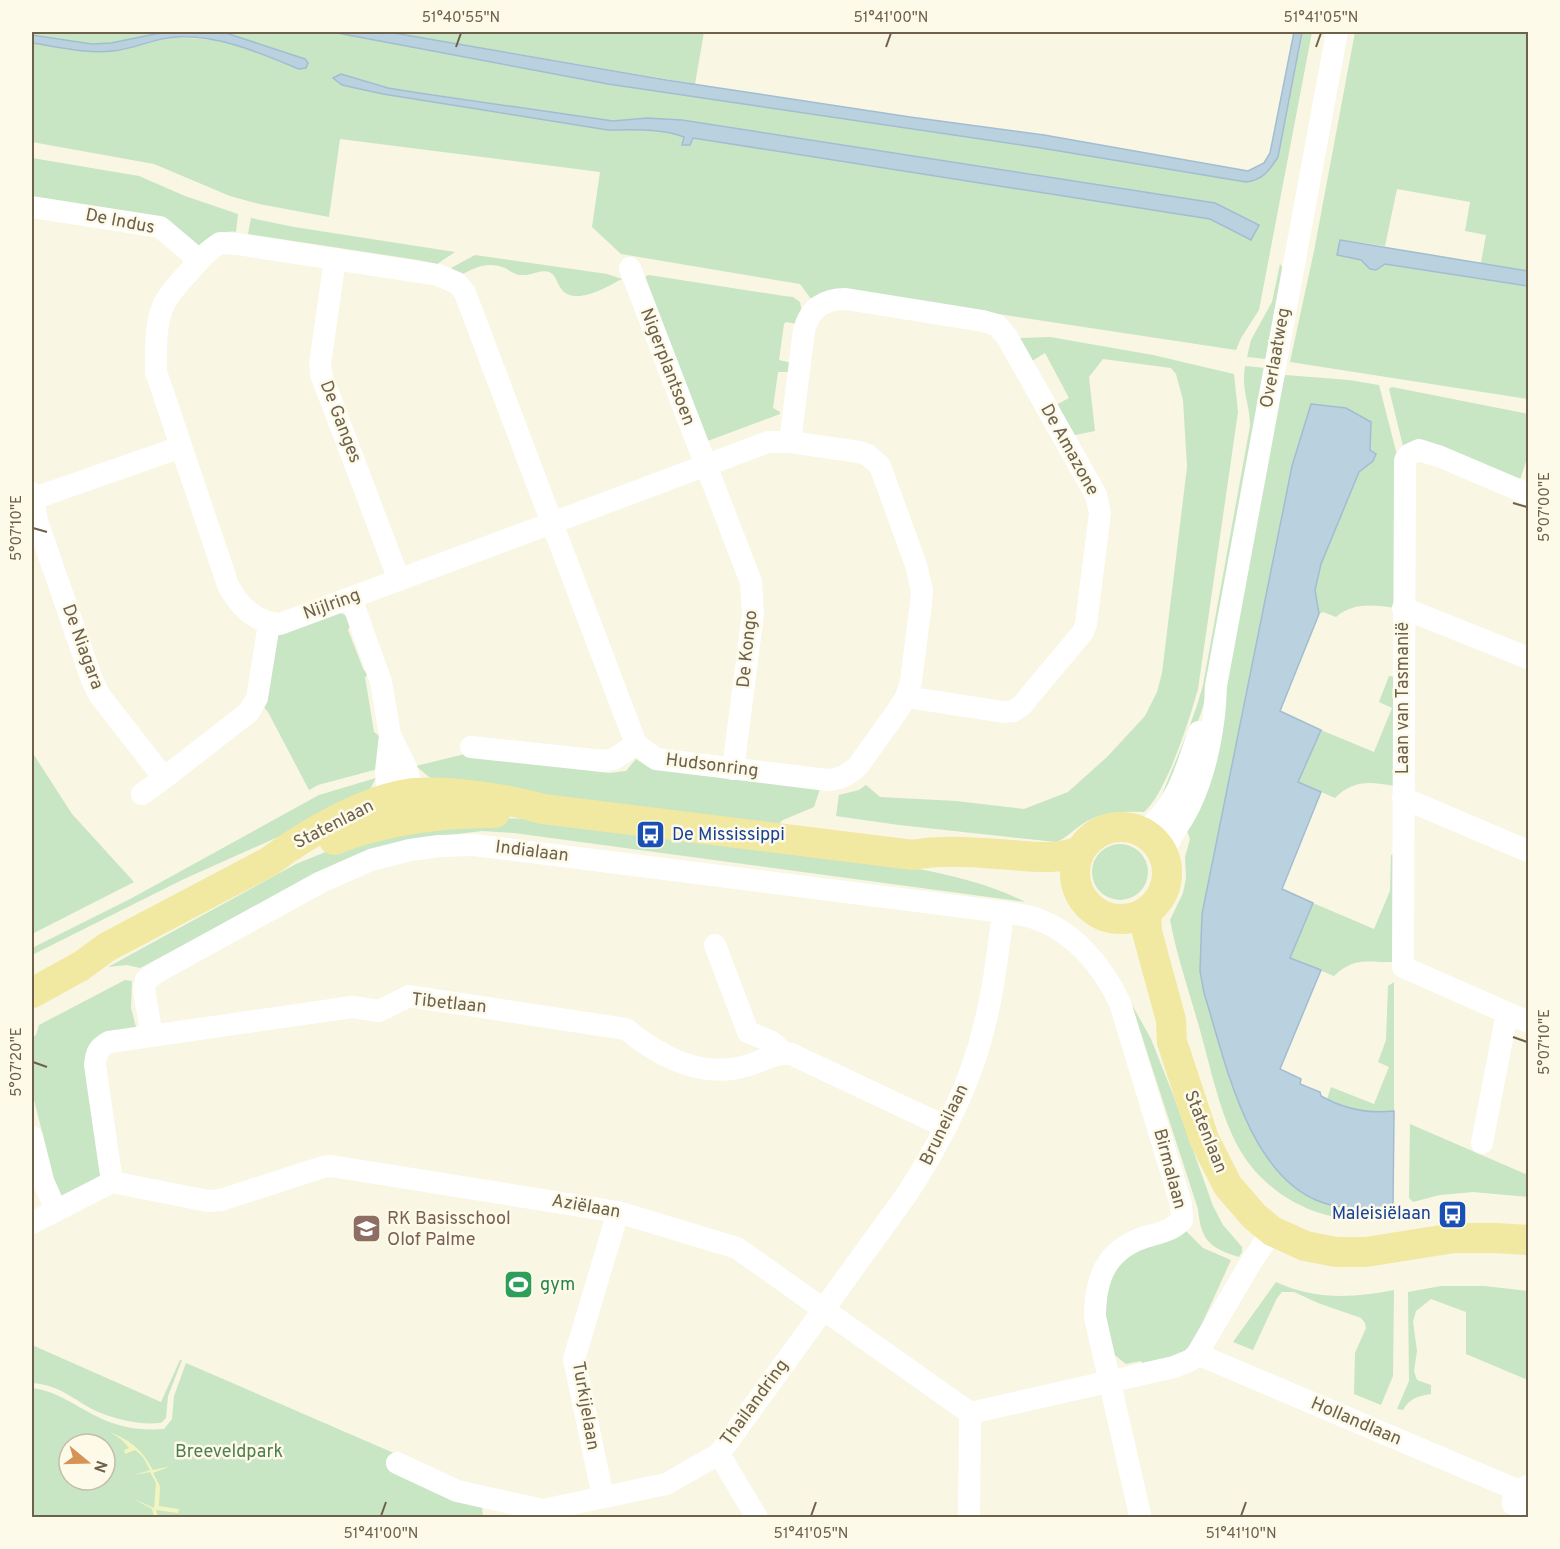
<svg xmlns="http://www.w3.org/2000/svg" width="1560" height="1549" viewBox="0 0 1560 1549" font-family="Overpass,sans-serif">
  <rect width="100%" height="100%" fill="#f9f6e3"/>
  <!-- green -->
  <g fill="#c8e5c4" fill-rule="evenodd">
    <polygon points="32,32 165,32 111,43 92,44 32,35"/>
    <path d="M218 32H332L608 84 1041 148 1246 182 1271 168 1289 102 1302 32H1312L1259 310 1241 338 1236 350 840 290 811 299 800 284 621 254 592 227 600 172 340 139 329 217 259 204 230 196 154 164 32 142V43L93 52 114 51 175 37 214 40 246 48 238 36ZM334 78 360 79 388 88 613 121 647 118 682 120 1215 203 1258 225 1251 240 1210 219 692 138 690 145H682L684 137C661 128 632 130 608 130L383 94 342 85Z"/>
    <polygon points="388,32 704,32 695,84"/>
    <polygon points="1355,32 1528,32 1528,271 1481,263 1486,235 1465,231 1470,202 1397,189 1385,246 1340,240 1338,255 1361,260 1369,268 1376,270 1385,264 1528,286 1528,399 1290,362 1314,251"/>
    <path d="M32 158 139 176 185 196 238 214 236 232C222 229 205 240 196 250L167 223 32 203Z"/>
    <polygon points="251,218 294,227 455,252 437,264 418,260 248,234"/>
    <path d="M475 255 607 274 622 279C607 287 572 308 560 287 556 281 556 275 549 272 540 269 531 276 522 275 515 275 511 271 505 268 488 261 475 267 461 275L451 268Z"/>
    <polygon points="1280,264 1284,270 1267,359 1247,357 1251,340 1272,302"/>
    <polygon points="649,275 784,296 793,297 800,302 802,312 797,324 786,322 784,324 779,360 792,363 791,372 778,372 773,408 780,412 780,414 702,443 644,281 646,276"/>
    <path d="M1050 337 1153 355 1234 374 1238 412 1198 689C1190 718 1166 794 1144 812 1124 811 1101 812 1084 823 1074 829 1067 838 1056 842L899 825 836 816 839 795 859 790 866 785 880 797 956 801 1024 809 1068 792 1107 757 1145 716 1157 692 1162 673 1187 467 1183 400 1176 374 1171 368 1103 359 1089 377 1095 431 1070 436 1056 405 1069 398 1045 353 1032 361 1019 338Z"/>
    <path d="M1245 366 1266 368 1207 692 1201 713 1177 775 1156 804 1162 795C1176 759 1193 723 1203 685L1250 426C1250 402 1241 392 1245 366Z"/>
    <path d="M1285 375 1349 380 1379 385 1397 455 1395 608C1374 605 1353 602 1336 617L1323 612 1319 614 1315 590 1321 564 1359 472 1376 454 1370 450V422L1346 408 1311 404 1292 466 1202 914 1200 971 1204 993 1239 1102 1286 1179 1307 1196 1321 1202 1338 1206 1389 1208 1394 1216C1330 1231 1263 1199 1234 1139 1218 1105 1210 1066 1200 1030 1190 994 1177 957 1170 920L1183 893 1186 878 1185 857 1190 839 1188 833 1184 828 1278 398Z"/>
    <polygon points="1392,387 1528,414 1528,455 1519,483 1403,446 1389,389"/>
    <polygon points="338,612 347,616 352,622 348,630 364,671 367,670 368,675 365,677 374,732 380,737 378,769 318,785 309,790 268,712 261,704 277,635"/>
    <path d="M1389 676 1396 677 1395 786C1370 782 1354 779 1335 798L1298 782 1321 730 1374 752 1392 708 1379 702Z"/>
    <polygon points="32,752 72,814 134,882 32,934"/>
    <polygon points="465,754 609,773 626,771 636,759 648,767 820,789 814,807 783,820 773,829 443,783 429,777 416,766"/>
    <polygon points="376,778 368,793 287,833 184,879 32,955 32,948 132,898 319,795"/>
    <path d="M473 818 546 819 924 870C959 877 994 886 1025 902L514 833 482 831 433 837 324 872 140 968 127 965 108 967 296 864 355 840Z"/>
    <circle cx="1120" cy="872" r="28"/>
    <path d="M1395 854 1394 962C1368 963 1355 956 1334 976L1290 958 1313 903 1374 929 1390 891 1391 855Z"/>
    <polygon points="125,980 132,981 131,1008 136,1027 100,1038 104,1178 62,1198 56,1187 32,1092 32,1037 36,1035 39,1025"/>
    <path d="M1394 982V1111C1369 1114 1349 1109 1327 1099L1331 1087 1374 1104 1389 1067 1378 1062 1386 1040 1388 986Z"/>
    <path d="M1131 1003 1151 1039 1174 1097 1213 1206 1223 1225 1242 1247V1252L1239 1257C1209 1248 1201 1240 1198 1209Z"/>
    <polygon points="1410,1124 1528,1175 1528,1197 1473,1192 1440,1195 1413,1202 1409,1198"/>
    <polygon points="1186,1231 1203,1248 1231,1260 1190,1350 1143,1366 1141,1361 1126,1364 1116,1356 1111,1357 1101,1295 1123,1256"/>
    <path d="M1276 1282C1315 1300 1353 1298 1394 1290L1393 1376 1381 1405 1354 1394 1355 1353 1366 1328 1365 1323 1361 1318 1318 1303 1294 1292H1282L1277 1298 1253 1350 1233 1342Z"/>
    <path d="M1441 1286H1484L1528 1291V1380L1466 1354V1312L1431 1299 1416 1311 1413 1322 1417 1351 1414 1371 1417 1380 1431 1385V1394C1418 1396 1410 1398 1403 1410L1397 1409 1409 1381 1408 1292Z"/>
    <path d="M32 1345 161 1402 180 1360H182L168 1396 166 1418 161 1423C138 1425 118 1420 96 1411 72 1399 60 1385 32 1383Z"/>
    <path d="M186 1363 396 1454 482 1506 483 1518H32V1388C56 1391 74 1405 96 1416 117 1427 140 1431 164 1429L172 1419 174 1396ZM69 1444H105V1480H69Z"/>
  </g>
  <!-- sand -->
  <path fill="#f3f5c1" d="M110 1432C133 1442 141 1449 153 1470L171 1466 153 1473 160 1486 159 1506 179 1509 178 1513 156 1510 158 1517H154L152 1509 132 1498 154 1508 156 1483 150 1472 134 1475 150 1470 143 1457 135 1450 125 1454 124 1450 129 1448 122 1440Z"/>
  <!-- water -->
  <g fill="#bad1e0" stroke="#a2bdd1" stroke-width="1.5">
    <path d="M165 32 226 33 305 59 308 63 306 68 299 69C260 53 220 35 176 37 155 38 134 49 113 51 87 54 58 47 32 43V35L92 44 111 43Z"/>
    <path d="M332 32H388L666 80 910 117 1044 135 1248 171 1264 163 1270 153 1294 32H1302L1278 157C1269 171 1263 180 1246 182L1041 148 608 84Z"/>
    <path d="M341 74 388 88 419 93 613 121 647 118 682 120 1215 203 1259 225 1251 240 1210 219 693 138 690 145H682L684 137C661 128 632 130 608 130L383 94 342 85 333 78Z"/>
    <polygon points="1340,240 1528,271 1528,286 1385,264 1376,270 1370,269 1361,260 1337,255"/>
    <path d="M1311 404 1346 408 1371 422 1370 450 1376 454 1373 461 1359 472 1321 564 1315 590 1319 614 1280 711 1321 730 1298 782 1321 792 1282 889 1313 903 1290 958 1321 970 1280 1069 1301 1079 1300 1084 1320 1092 1321 1096C1344 1109 1367 1114 1394 1111L1393 1206 1389 1208C1368 1207 1341 1210 1321 1202 1247 1175 1225 1059 1204 993L1200 971 1202 914 1292 466Z"/>
  </g>
  <g fill="none" stroke-linecap="round" stroke-linejoin="round">
    <!-- minor -->
    <g stroke="#fff" stroke-width="22">
      <polyline points="32,207 160,227 199,260"/>
      <path d="M220 243 237 244 438 275 457 283 465 293 552 523 280 624C255 623 239 606 228 585L156 372C156 351 155 325 163 306 169 293 180 282 189 272 199 260 207 251 220 243Z"/>
      <polyline points="335,259 320,364 321,374 399,580"/>
      <polyline points="630,268 751,582 753,614 733,769"/>
      <path d="M768 442H790L859 452 868 455 880 466 916 565 922 591 921 603 911 681 906 697 898 710 858 766C848 775 841 779 827 780L656 759 636 744 552 523Z"/>
      <path d="M790 442 804 330C810 308 823 299 846 299L983 321 997 325 1007 337 1096 495 1100 513 1086 624 1083 632 1022 705 1014 711 1004 712 906 697"/>
      <polyline points="32,493 37,521 92,680 100,696 164,778 249,712 257,698 269,624"/>
      <polyline points="1528,494 1441,457 1419,450 1410,454 1405,460 1403,967 1528,1022"/>
      <polyline points="32,499 181,447"/>
      <polyline points="351,598 381,682 390,735 386,771 388,799 397,809"/>
      <polyline points="1403,608 1528,658"/>
      <polyline points="390,735 406,767 413,793 409,806"/>
      <polyline points="471,747 603,761 614,759 636,744"/>
      <polyline points="142,794 164,778"/>
      <polyline points="1403,798 1528,851"/>
      <path d="M1142 832C1177 809 1186 769 1199 732"/>
      <path d="M1163 854C1170 836 1182 822 1190 805 1207 769 1215 725 1216 686L1337 32"/>
      <polyline points="715,945 748,1032 772,1042 784,1053"/>
      <path d="M152 1036 144 990 146 980 157 972 321 882 371 860 410 850 439 846 473 845 507 849 1003 912C1012 914 1022 914 1031 917 1073 930 1102 965 1120 1003L1181 1204 1182 1220C1172 1231 1159 1233 1145 1237 1106 1250 1095 1278 1095 1317L1140 1515"/>
      <polyline points="32,1137 43,1181 56,1210"/>
      <polyline points="1482,1143 1507,1013"/>
      <path d="M112 1182 95 1065C96 1053 98 1048 109 1042L352 1007 379 1011 409 996 626 1029C660 1057 701 1079 746 1066 761 1062 775 1052 791 1054L946 1127"/>
      <polyline points="32,1223 112,1182 208,1201 221,1200 323,1167 331,1166 618,1212 737,1248 970,1413 969,1518"/>
      <polyline points="1197,1354 1510,1487 1514,1492"/>
      <polyline points="970,1413 1174,1367 1191,1360 1197,1354 1250,1264 1272,1231"/>
      <polyline points="719,1454 757,1518"/>
      <path d="M397 1463 457 1491 543 1510 666 1484 719 1454 907 1194C940 1143 970 1087 984 1027 994 989 998 951 1003 912"/>
      <polyline points="1528,1486 1514,1492 1513,1504 1528,1511"/>
      <polyline points="603,1497 574,1359 618,1212"/>
    </g>
    <!-- major -->
    <g stroke="#f1e8a2" stroke-width="30">
      <circle cx="1121" cy="873" r="46"/>
      <path d="M334 840C385 820 440 813 495 813"/>
      <polyline points="1146,912 1147,932 1171,1020 1172,1042 1204,1139 1228,1186 1254,1216 1272,1231 1305,1246 1336,1252 1366,1252 1454,1238 1495,1238 1528,1240"/>
      <path d="M32 993 81 966 107 947 270 861C307 833 368 798 415 793 452 790 508 799 543 809L913 855C944 849 980 853 1011 855 1035 857 1057 860 1080 851"/>
    </g>
  </g>
  <!-- ticks -->
  <path fill="none" stroke="#6e614c" stroke-width="2" d="M456 47 461 33M886 47 891 33M1316 47 1321 33M1513 503 1527 507M33 528 47 532M1513 1037 1527 1042M33 1062 47 1067M381 1516 386 1502M811 1516 816 1502M1241 1516 1246 1502"/>
  <!-- icons -->
  <defs>
    <symbol id="bus-square" viewBox="-11 -11 22 22"><rect x="-9" y="-9" width="18" height="18" rx="4" fill="#1a4fb4" stroke="#fdfae9"/><path d="M-5-6H5V4H4V6H2V4H-2V6H-4V4H-5ZM-3.5-4V0h7V-4ZM-3.5 1.2v1.5H-2V1.2ZM2 1.2v1.5H3.5V1.2Z" fill="#fff"/></symbol>
    <symbol id="school-square" viewBox="-11 -11 22 22"><rect x="-9" y="-9" width="18" height="18" rx="4" fill="#8d6e63" stroke="#fdfae9"/><path d="M0-5L7-2L0 1L-7-2ZM-4 1L0 2.5L4 1V4Q0 6-4 4Z" fill="#fff"/></symbol>
    <symbol id="stadium-square" viewBox="-11 -11 22 22"><rect x="-9" y="-9" width="18" height="18" rx="4" fill="#2e9e5b" stroke="#fdfae9"/><path d="M0-5a6.5 5 0 1 0 0 10a6.5 5 0 1 0 0-10ZM-3.5-1.8h7v3.6h-7Z" fill="#fff"/></symbol>
  </defs>
  <g fill-rule="evenodd">
    <use href="#bus-square" x="634" y="818" width="33" height="33"/>
    <use href="#bus-square" x="1436" y="1198" width="33" height="33"/>
    <use href="#school-square" x="350" y="1212" width="33" height="33"/>
    <use href="#stadium-square" x="502" y="1268" width="33" height="33"/>
  </g>
  <g text-anchor="middle" dominant-baseline="central" stroke-width="5" stroke-linejoin="round" paint-order="stroke">
    <!-- street labels -->
    <g font-size="18" fill="#6e614c" stroke="#fdfae9">
      <text transform="translate(120 222) rotate(11)">De Indus</text>
      <text transform="translate(1276 358) rotate(-80)">Overlaatweg</text>
      <text transform="translate(667 367) rotate(69)">Nigerplantsoen</text>
      <text transform="translate(340 422) rotate(69)">De Ganges</text>
      <text transform="translate(1069 450) rotate(61)">De Amazone</text>
      <text transform="translate(332 605) rotate(-20)">Nijlring</text>
      <text transform="translate(82 647) rotate(70)">De Niagara</text>
      <text transform="translate(748 649) rotate(-84)">De Kongo</text>
      <text transform="translate(1403 698) rotate(-90)">Laan van Tasmanië</text>
      <text transform="translate(712 766) rotate(7)">Hudsonring</text>
      <text transform="translate(334 825) rotate(-27)">Statenlaan</text>
      <text transform="translate(532 852) rotate(7)">Indialaan</text>
      <text transform="translate(449 1004) rotate(6)">Tibetlaan</text>
      <text transform="translate(945 1125) rotate(-64)">Bruneilaan</text>
      <text transform="translate(1205 1132) rotate(68)">Statenlaan</text>
      <text transform="translate(1169 1169) rotate(75)">Birmalaan</text>
      <text transform="translate(586 1207) rotate(10)">Aziëlaan</text>
      <text transform="translate(755 1403) rotate(-54)">Thailandring</text>
      <text transform="translate(585 1406) rotate(80)">Turkijelaan</text>
      <text transform="translate(1356 1422) rotate(23)">Hollandlaan</text>
    </g>
    <!-- transit labels -->
    <g font-size="18" fill="#164399" stroke="#fdfae9" text-anchor="start">
      <text x="672" y="835">De Mississippi</text>
      <text x="1431" y="1214" text-anchor="end">Maleisiëlaan</text>
    </g>
    <!-- education labels -->
    <g font-size="18" fill="#785e54" stroke="#fdfae9" text-anchor="start">
      <text x="387" y="1219">RK Basisschool<tspan x="387" dy="21">Olof Palme</tspan></text>
    </g>
    <!-- leisure labels -->
    <g font-size="18" fill="#27864d" stroke="#fdfae9" text-anchor="start">
      <text x="540" y="1285">gym</text>
    </g>
    <!-- park labels -->
    <g font-size="18" fill="#4d7e4b" stroke="#fdfae9">
      <text x="229" y="1452">Breeveldpark</text>
    </g>
  </g>
  <!-- border -->
  <rect width="1560" height="1549" fill="none" stroke="#fdfae9" stroke-width="66"/>
  <!-- north arrow -->
  <g transform="translate(87 1462) rotate(109)"><circle r="28" fill="#fdfae9" stroke="#c4bdaa" stroke-width="1.5"/>
  <path d="M0-4.5L10 22L0 15L-10 22Z" fill="#d69355"/>
  <text y="-9" font-size="16" font-weight="bold" text-anchor="middle" fill="#6e614c">N</text>
  </g>
  <rect x="33" y="33" width="1494" height="1483" fill="none" stroke="#6e614c" stroke-width="2"/>
  <g font-size="15" text-anchor="middle" fill="#6e614c">
    <text x="461" y="22">51°40'55"N</text>
    <text x="891" y="22">51°41'00"N</text>
    <text x="1321" y="22">51°41'05"N</text>
    <text transform="translate(1544 507) rotate(-90)" y="5">5°07'00"E</text>
    <text transform="translate(16 528) rotate(-90)" y="5">5°07'10"E</text>
    <text transform="translate(1544 1042) rotate(-90)" y="5">5°07'10"E</text>
    <text transform="translate(16 1062) rotate(-90)" y="5">5°07'20"E</text>
    <text x="381" y="1538">51°41'00"N</text>
    <text x="811" y="1538">51°41'05"N</text>
    <text x="1241" y="1538">51°41'10"N</text>
  </g>
</svg>
